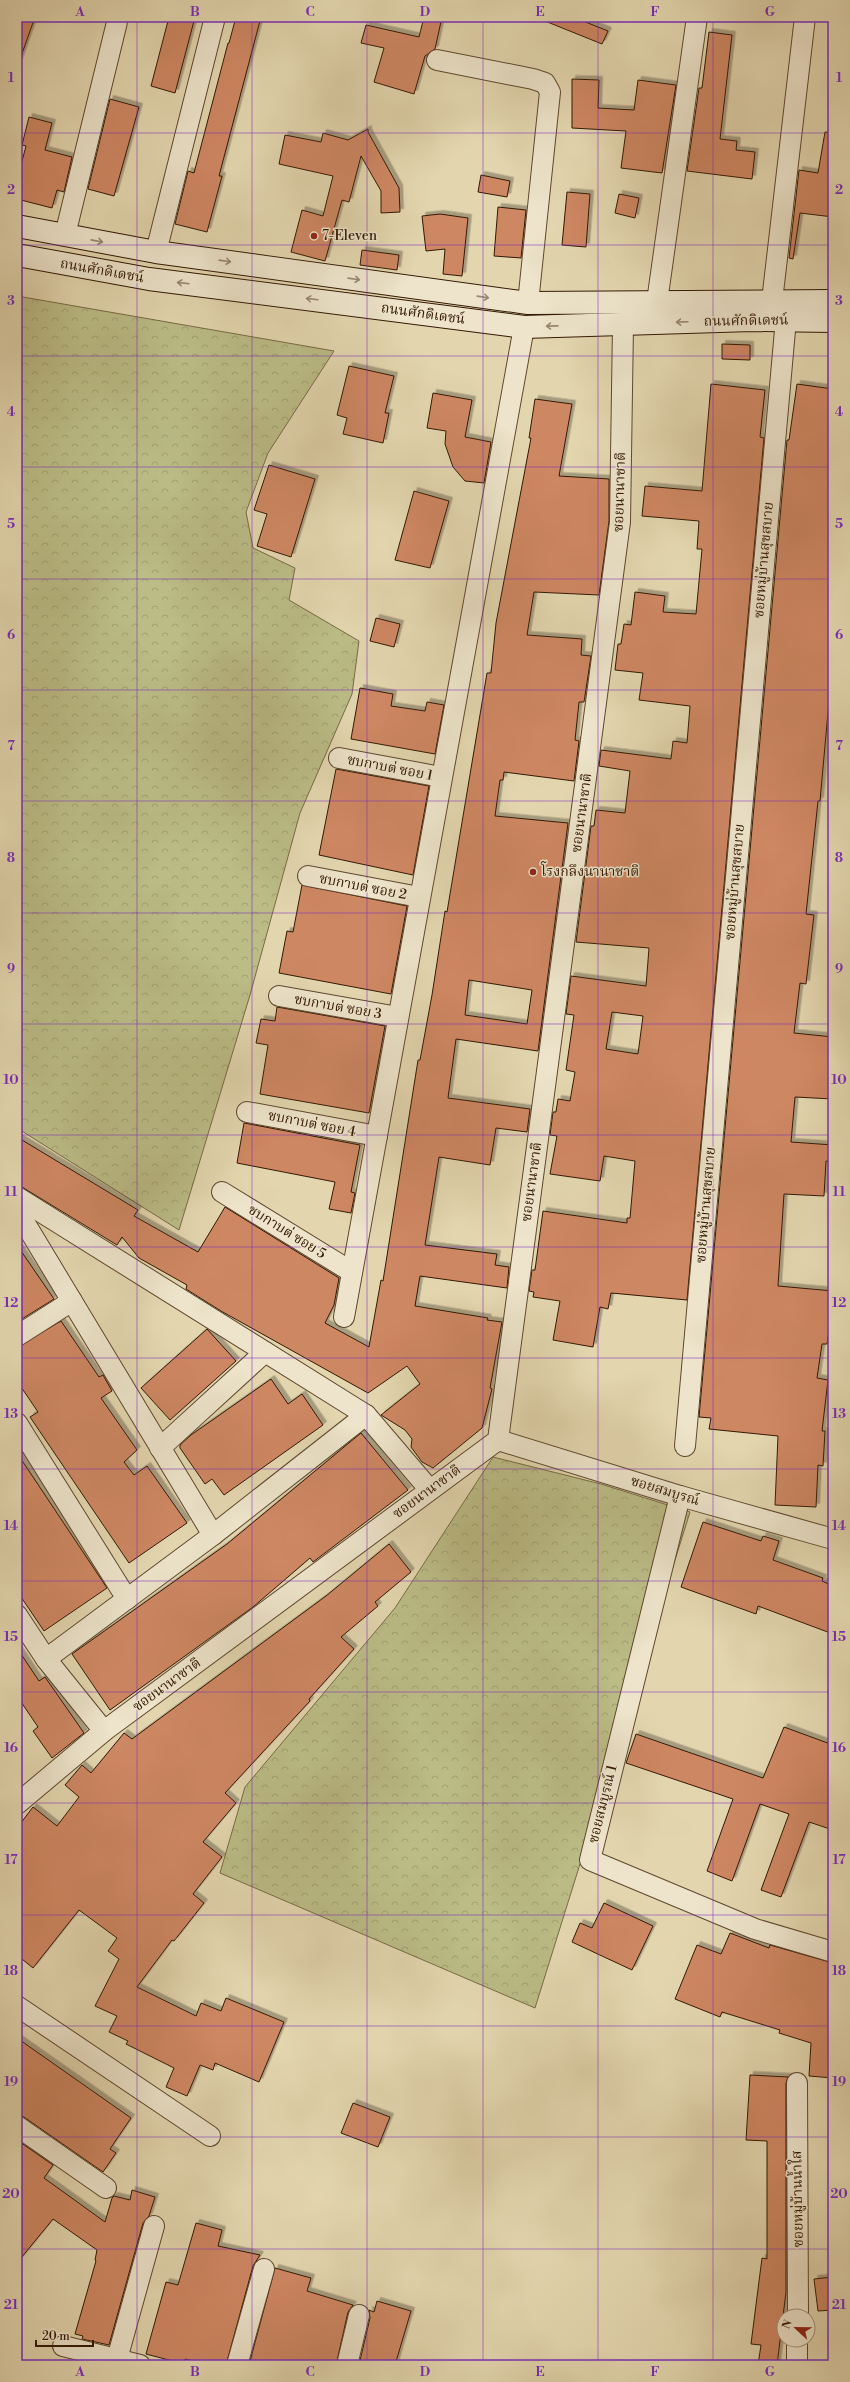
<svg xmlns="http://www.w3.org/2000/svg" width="850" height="2382" viewBox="0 0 850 2382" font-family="'Libre Bodoni','Noto Serif Thai',serif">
  <defs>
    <pattern id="forest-crowns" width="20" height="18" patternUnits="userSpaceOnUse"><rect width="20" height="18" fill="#bbbc86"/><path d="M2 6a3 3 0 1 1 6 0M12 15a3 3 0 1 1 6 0" fill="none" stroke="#a1a172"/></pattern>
    <filter id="shadow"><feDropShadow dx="3.5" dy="-3.5" stdDeviation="0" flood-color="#0004"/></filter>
  </defs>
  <rect width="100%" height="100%" fill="#e3d6af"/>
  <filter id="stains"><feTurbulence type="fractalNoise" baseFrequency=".005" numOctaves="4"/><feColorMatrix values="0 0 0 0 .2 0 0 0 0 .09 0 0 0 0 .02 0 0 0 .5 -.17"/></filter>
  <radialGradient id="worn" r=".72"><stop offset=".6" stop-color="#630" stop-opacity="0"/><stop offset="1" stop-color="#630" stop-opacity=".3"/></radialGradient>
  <!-- forest -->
  <g fill="url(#forest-crowns)" stroke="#776a44">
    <polygon points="17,296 334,351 268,453 246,512 253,548 295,568 289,600 359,641 352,694 300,813 250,995 179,1230 17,1128"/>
    <polygon points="493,1457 601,1484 690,1512 535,2008 220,1873 245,1787 395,1608"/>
  </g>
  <!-- building -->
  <g fill="#ce8763" stroke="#331803" fill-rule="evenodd" filter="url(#shadow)">
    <polygon points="17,17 35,17 19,62 17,62"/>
    <polygon points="169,17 195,17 175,93 151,86"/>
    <polygon points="236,17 261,17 219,176 222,176 207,232 175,224 188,171 194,173 228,43 229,43"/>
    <polygon points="424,17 442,17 435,49 425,56 414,94 374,82 384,48 361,43 366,25 419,37"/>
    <polygon points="535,17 573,17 608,31 602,44"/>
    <polygon points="709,32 732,35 720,139 737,141 736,150 755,152 752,179 687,171 699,88 702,88"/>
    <polygon points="572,79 599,80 598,108 634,110 638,80 676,85 662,173 621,168 626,131 572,128"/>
    <polygon points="110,99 139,107 114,196 88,189"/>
    <polygon points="29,117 52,123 45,150 72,157 64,192 57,190 52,208 17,199 17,180 26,146 22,145"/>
    <polygon points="368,129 368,132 399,188 400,212 381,213 381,191 361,156 349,202 342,200 325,261 291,252 302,210 323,216 333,176 279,164 285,135 321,142 323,133 348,140"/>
    <polygon points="825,132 833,133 833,217 800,213 793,259 789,258 799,170 818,173"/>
    <polygon points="481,175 510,181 507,197 478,192"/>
    <polygon points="567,192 590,194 586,247 562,245"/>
    <polygon points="619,194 639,198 635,218 615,213"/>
    <polygon points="498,207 526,210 521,258 494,256"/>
    <polygon points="440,214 468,218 462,276 443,274 445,249 426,251 422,216"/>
    <polygon points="362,250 399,255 397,270 360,265"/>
    <polygon points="722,344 750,345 750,360 722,359"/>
    <polygon points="349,366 394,376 385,413 389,413 383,443 343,434 347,418 337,415"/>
    <path d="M711 384 765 390 760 437 764 438 687 1300 611 1293 608 1309 600 1307 593 1347 553 1340 560 1301 533 1297 534 1292 529 1291 532 1270H535L543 1211 627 1223V1218H630L635 1161 604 1156 600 1181 550 1174 557 1136 550 1135 553 1112H556L558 1099 570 1101 575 1072 566 1070 574 1015 566 1014 571 976 646 986 649 948 576 942 591 826H594L596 810 625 813 630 771 599 766 601 750 671 759 673 741 687 743 690 706 639 700 643 673 615 670 618 644H621L624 624 631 625 635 592 665 596 663 612 696 614 702 549H697L699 521 642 516 645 486 702 491ZM612 1012 643 1016 638 1054 606 1049Z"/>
    <polygon points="797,384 833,389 833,504 829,544 833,544 833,657 820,801 818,801 806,914 814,915 806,984 800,983 794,1033 833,1037 833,1099 795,1097 791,1142 833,1145 833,1162 826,1161 824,1196 784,1194 778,1286 833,1291 833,1318 831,1318 827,1344 822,1344 817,1378 828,1380 822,1431 825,1431 823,1466 818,1465 816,1507 775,1505 778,1436 709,1429 711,1418 699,1417 787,440 789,440"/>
    <polygon points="433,393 472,400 465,437 491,442 484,483 465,481 453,467 445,444 446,431 427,428"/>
    <path d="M535 399 572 404 559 476 609 479V521L599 595 534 592 527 635 582 639 581 655 591 656 584 702H579L575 740 579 741 574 781 504 772 503 780H500L495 816 568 823 538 1051 456 1039 448 1098 530 1109 527 1132 496 1128 490 1165 439 1157 425 1245 497 1254 495 1265 509 1267 507 1288 420 1276 415 1306 488 1318 487 1320 502 1322 490 1388 492 1389 482 1428 433 1468 422 1462 411 1447 412 1439 405 1430 381 1415 420 1384 407 1366 368 1393 221 1311 186 1289 187 1285 139 1258 122 1237 117 1245 17 1184V1137L138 1210 134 1216 198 1252 225 1207 339 1278 334 1305 325 1323 369 1347 381 1280 383 1281 418 1060H420L432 995 445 911 447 912 487 673H491L496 623 531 438H529ZM469 980 532 990 527 1024 465 1015Z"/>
    <polygon points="269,465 315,479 291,557 257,546 267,514 254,510"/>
    <polygon points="414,491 449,501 430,568 395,560"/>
    <polygon points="376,618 400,624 394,647 370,641"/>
    <polygon points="360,688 393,694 391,706 425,711 427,702 444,705 435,754 351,739"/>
    <polygon points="336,769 429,786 413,875 319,855"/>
    <polygon points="302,885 407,906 391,994 279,973 287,931 293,932"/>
    <polygon points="277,1007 385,1026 369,1113 260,1094 268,1045 256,1043 261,1019 275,1021"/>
    <polygon points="244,1123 360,1145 351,1192 355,1193 351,1213 329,1209 335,1182 237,1163"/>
    <polygon points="17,1245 54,1299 17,1322"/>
    <polygon points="61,1321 99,1377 103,1375 112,1391 101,1398 137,1450 124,1462 134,1475 147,1466 187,1523 129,1563 30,1417 38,1412 17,1381 17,1347"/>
    <polygon points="207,1329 236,1361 170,1420 141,1388"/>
    <polygon points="271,1379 288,1404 302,1394 323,1425 224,1495 212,1479 205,1484 180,1448 180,1445 191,1435"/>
    <polygon points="361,1433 408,1490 313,1562 310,1558 253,1607 110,1710 72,1654 227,1544"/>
    <polygon points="17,1453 107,1588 44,1631 17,1591"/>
    <polygon points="703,1522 761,1541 763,1536 779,1541 773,1560 823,1578 822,1581 833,1586 833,1634 758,1606 756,1614 681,1587"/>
    <polygon points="389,1544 411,1572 375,1602 378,1606 341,1637 354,1649 309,1699 310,1701 225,1793 236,1803 203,1842 222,1857 193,1894 204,1903 174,1941 172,1940 137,1987 196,2016 201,2003 221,2011 226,1998 284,2022 259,2082 215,2063 213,2070 200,2065 187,2096 166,2087 174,2068 126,2044 128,2041 109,2032 117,2016 95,2006 119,1959 108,1951 117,1938 79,1910 33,1968 17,1955 17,1828 33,1807 57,1826 79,1797 65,1785 82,1765 91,1773 124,1733 132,1739 326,1596"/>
    <polygon points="17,1648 39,1681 45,1677 84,1733 52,1758 33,1731 38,1727 17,1696"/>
    <polygon points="784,1727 833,1745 833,1830 809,1822 781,1897 761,1890 789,1814 760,1804 732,1881 707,1871 733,1799 626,1763 636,1734 763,1778"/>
    <polygon points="604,1903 653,1926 632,1970 572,1942 580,1923 592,1928"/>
    <polygon points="730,1933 769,1948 770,1945 833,1963 833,2078 809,2076 811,2043 779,2033 780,2030 722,2012 720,2017 675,1999 697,1945 721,1954"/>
    <polygon points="17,2038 131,2118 110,2149 116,2153 103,2172 24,2117 17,2115"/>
    <polygon points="750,2075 788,2077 786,2083 786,2292 777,2365 758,2365 761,2345 751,2344 762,2258 767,2259 767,2141 746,2140"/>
    <polygon points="353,2103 390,2117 378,2147 341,2133"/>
    <polygon points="17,2140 53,2165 44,2178 105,2222 112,2198 114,2196 130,2200 132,2190 155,2197 149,2216 143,2223 109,2345 82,2339 83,2336 75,2334 96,2261 95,2260 97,2250 53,2219 17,2263"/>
    <polygon points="196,2223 222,2230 218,2246 260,2255 253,2266 226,2365 212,2365 185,2359 184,2364 146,2354 166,2282 178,2285"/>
    <polygon points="275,2268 311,2278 307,2291 353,2305 348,2312 336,2365 249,2365"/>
    <polygon points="833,2277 833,2310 818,2311 814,2279"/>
    <polygon points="377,2301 411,2311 395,2365 359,2365 370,2318 369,2310 374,2312"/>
  </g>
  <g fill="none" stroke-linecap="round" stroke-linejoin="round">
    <defs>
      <g id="street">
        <polyline points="437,60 533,79 545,83 550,92 528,303"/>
        <polyline points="65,235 117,22"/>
        <polyline points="156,252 215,17"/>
        <polyline points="772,301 805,17"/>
        <polyline points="657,302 697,17"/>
        <polyline points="339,758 441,777"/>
        <polyline points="308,876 419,897"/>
        <polyline points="279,996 398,1017"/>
        <polyline points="247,1112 377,1136"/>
        <polyline points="222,1192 352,1272"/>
        <polyline points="17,1197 366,1415 430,1490"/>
        <polyline points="17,1210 213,1535"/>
        <polyline points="344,1317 524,327"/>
        <polyline points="17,1336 72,1301"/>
        <polyline points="17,1423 127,1599"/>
        <polyline points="498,1440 680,1496 833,1539"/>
        <polyline points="685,1446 786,319"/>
        <polyline points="160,1448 265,1352"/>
        <polyline points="680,1496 590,1860 755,1929 833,1952"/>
        <polyline points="17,1615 46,1659 104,1731"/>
        <polyline points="46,1659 213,1535 366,1415"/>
        <polyline points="17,1804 104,1731 498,1440 620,522 623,325"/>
        <polyline points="17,2006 210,2136"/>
        <polyline points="797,2083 798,2316"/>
        <polyline points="17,2126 106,2188"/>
        <polyline points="63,2346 140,2365"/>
        <polyline points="117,2359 154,2226"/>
        <polyline points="237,2365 264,2269"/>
        <polyline points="347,2365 359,2315"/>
        <polyline points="797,2365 797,2340"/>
      </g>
      <g id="secondary">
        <polyline points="17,226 156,252 528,303 833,301"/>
        <polyline points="17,255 149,279 524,327 752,320 833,321"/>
      </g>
    </defs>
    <!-- street casing -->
    <use href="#street" stroke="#5f482e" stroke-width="22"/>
    <!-- secondary casing -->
    <use href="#secondary" stroke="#331803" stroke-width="24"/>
    <!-- street -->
    <use href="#street" stroke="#ede4cb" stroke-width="20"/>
    <!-- secondary -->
    <use href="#secondary" stroke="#ede4cb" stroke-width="22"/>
  </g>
  <!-- one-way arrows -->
  <defs><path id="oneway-shaft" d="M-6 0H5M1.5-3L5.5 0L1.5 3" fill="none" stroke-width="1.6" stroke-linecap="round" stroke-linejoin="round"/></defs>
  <g stroke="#998871">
    <use href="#oneway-shaft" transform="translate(97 241) rotate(11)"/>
    <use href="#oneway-shaft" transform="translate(225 261) rotate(8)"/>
    <use href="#oneway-shaft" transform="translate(354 279) rotate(8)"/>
    <use href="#oneway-shaft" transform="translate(183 283) rotate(-173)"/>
    <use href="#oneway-shaft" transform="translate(483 297) rotate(8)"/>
    <use href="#oneway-shaft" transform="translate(312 299) rotate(-173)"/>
    <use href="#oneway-shaft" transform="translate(682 322) rotate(178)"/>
    <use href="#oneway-shaft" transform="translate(552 326) rotate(179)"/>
  </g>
  <!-- grid -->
  <path fill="none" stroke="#7b2cbf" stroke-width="1" stroke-opacity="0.55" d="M137 17V2365M252 17V2365M367 17V2365M483 17V2365M598 17V2365M713 17V2365M17 133H833M17 245H833M17 356H833M17 467H833M17 579H833M17 690H833M17 801H833M17 913H833M17 1024H833M17 1135H833M17 1247H833M17 1358H833M17 1469H833M17 1581H833M17 1692H833M17 1803H833M17 1915H833M17 2026H833M17 2137H833M17 2249H833"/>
  <!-- markers -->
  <g fill="#8f2418" stroke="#ede4cb" stroke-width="1.5">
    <circle cx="314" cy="236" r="4"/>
    <circle cx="533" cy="872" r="4"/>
  </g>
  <g text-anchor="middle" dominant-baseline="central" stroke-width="3" stroke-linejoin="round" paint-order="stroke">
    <!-- poi labels -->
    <g font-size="14" fill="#331803" stroke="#ede4cb" text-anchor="start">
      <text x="322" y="236">7-Eleven</text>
      <text x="541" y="872">โรงกลึงนานาชาติ</text>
    </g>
    <!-- street labels -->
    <g font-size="14" fill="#331803" stroke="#ede4cb">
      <text transform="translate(102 271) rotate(10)">ถนนศักดิเดชน์</text>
      <text transform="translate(423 314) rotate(8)">ถนนศักดิเดชน์</text>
      <text transform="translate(746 321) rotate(-1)">ถนนศักดิเดชน์</text>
      <text transform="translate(620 492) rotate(-88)">ซอยนานาชาติ</text>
      <text transform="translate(764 560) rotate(-85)">ซอยหมู่บ้านสุขสบาย</text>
      <text transform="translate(390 768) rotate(11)">ชบกาบต่ ซอย 1</text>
      <text transform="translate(582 813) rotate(-82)">ซอยนานาชาติ</text>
      <text transform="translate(735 882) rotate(-85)">ซอยหมู่บ้านสุขสบาย</text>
      <text transform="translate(363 887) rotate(11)">ชบกาบต่ ซอย 2</text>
      <text transform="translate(338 1007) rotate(10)">ชบกาบต่ ซอย 3</text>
      <text transform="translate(312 1124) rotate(11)">ชบกาบต่ ซอย 4</text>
      <text transform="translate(532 1182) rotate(-82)">ซอยนานาชาติ</text>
      <text transform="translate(706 1205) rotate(-85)">ซอยหมู่บ้านสุขสบาย</text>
      <text transform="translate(287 1232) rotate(32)">ชบกาบต่ ซอย 5</text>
      <text transform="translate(665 1491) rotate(17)">ซอยสมบูรณ์</text>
      <text transform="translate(427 1492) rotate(-36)">ซอยนานาชาติ</text>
      <text transform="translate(167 1685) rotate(-36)">ซอยนานาชาติ</text>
      <text transform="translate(603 1804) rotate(-76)">ซอยสมบูรณ์ 1</text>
      <text transform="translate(798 2199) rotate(-91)">ซอยหมู่บ้านน้ำใส</text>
    </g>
  </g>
  <!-- margin -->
  <rect width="850" height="2382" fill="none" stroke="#e3d6af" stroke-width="44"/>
  <!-- north arrow -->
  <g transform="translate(796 2328) rotate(292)"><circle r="19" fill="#ede4cb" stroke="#a3927b"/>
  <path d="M0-3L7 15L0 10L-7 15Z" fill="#8f2418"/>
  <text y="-6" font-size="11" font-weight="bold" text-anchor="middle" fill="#331803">N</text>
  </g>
  <!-- scale -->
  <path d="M36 2340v6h57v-6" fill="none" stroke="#331803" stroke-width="2"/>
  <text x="42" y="2340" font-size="12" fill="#331803" stroke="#ede4cb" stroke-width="3" paint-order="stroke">20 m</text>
  <rect x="22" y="22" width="806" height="2338" fill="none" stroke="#7b2cbf" stroke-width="1.5"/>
  <g font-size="13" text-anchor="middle" font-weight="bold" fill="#7b2cbf">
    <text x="80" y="16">A</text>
    <text x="195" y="16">B</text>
    <text x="310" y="16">C</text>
    <text x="425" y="16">D</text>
    <text x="540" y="16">E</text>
    <text x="655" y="16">F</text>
    <text x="770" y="16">G</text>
    <text x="11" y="82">1</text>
    <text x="839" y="82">1</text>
    <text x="11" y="194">2</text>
    <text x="839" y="194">2</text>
    <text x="11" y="305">3</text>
    <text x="839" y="305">3</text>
    <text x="11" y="416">4</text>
    <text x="839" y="416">4</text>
    <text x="11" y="528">5</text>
    <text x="839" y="528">5</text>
    <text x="11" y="639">6</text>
    <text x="839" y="639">6</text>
    <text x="11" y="750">7</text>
    <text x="839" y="750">7</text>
    <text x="11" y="862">8</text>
    <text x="839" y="862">8</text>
    <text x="11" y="973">9</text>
    <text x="839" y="973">9</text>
    <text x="11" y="1084">10</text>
    <text x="839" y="1084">10</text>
    <text x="11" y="1196">11</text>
    <text x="839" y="1196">11</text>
    <text x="11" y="1307">12</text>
    <text x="839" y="1307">12</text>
    <text x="11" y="1418">13</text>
    <text x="839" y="1418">13</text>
    <text x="11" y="1530">14</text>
    <text x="839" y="1530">14</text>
    <text x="11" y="1641">15</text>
    <text x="839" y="1641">15</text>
    <text x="11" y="1752">16</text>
    <text x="839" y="1752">16</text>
    <text x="11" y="1864">17</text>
    <text x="839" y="1864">17</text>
    <text x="11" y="1975">18</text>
    <text x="839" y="1975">18</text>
    <text x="11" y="2086">19</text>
    <text x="839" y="2086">19</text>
    <text x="11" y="2198">20</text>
    <text x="839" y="2198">20</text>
    <text x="11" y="2309">21</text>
    <text x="839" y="2309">21</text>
    <text x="80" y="2376">A</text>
    <text x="195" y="2376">B</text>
    <text x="310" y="2376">C</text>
    <text x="425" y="2376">D</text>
    <text x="540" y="2376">E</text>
    <text x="655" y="2376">F</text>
    <text x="770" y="2376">G</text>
  </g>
  <rect width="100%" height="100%" filter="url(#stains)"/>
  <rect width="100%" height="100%" fill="url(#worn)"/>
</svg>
